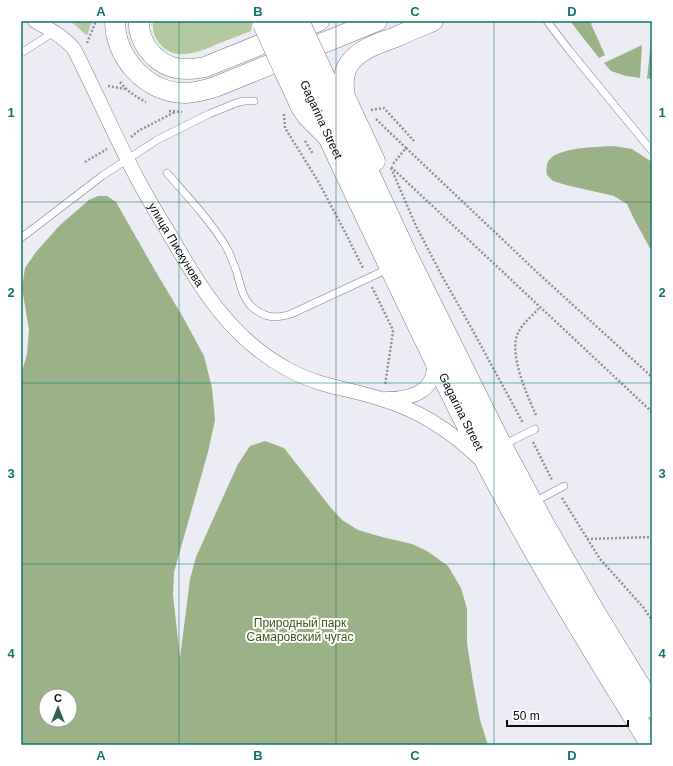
<svg xmlns="http://www.w3.org/2000/svg" width="673" height="766" viewBox="0 0 673 766" font-family="Helvetica,sans-serif">
  <rect width="100%" height="100%" fill="#ececf4"/>
  <!-- green -->
  <g fill="#b3caa0">
    <polygon points="69,21 92,21 88,33 87,35 86,35 75,25"/>
    <path d="M153 21H253V22L251 31C241 35 230 39 220 43 201 51 176 63 160 44 154 37 152 30 153 21Z"/>
  </g>
  <!-- forest -->
  <g fill="#9ab286" fill-rule="evenodd">
    <polygon points="570,21 593,21 591,24 605,55 599,58"/>
    <polygon points="652,40 652,78 647,79 651,41"/>
    <polygon points="642,45 640,78 626,76 611,71 604,63"/>
    <path d="M614 146 632 149 652 162V252L634 219 627 204 614 196 566 185 553 181 547 175C546 169 546 162 551 158 563 147 599 147 614 146Z"/>
    <path d="M98 196H107L116 202 153 267 184 319 204 356 212 388 215 420 208 452 174 572 173 595 180 658 190 579 196 557 238 464 250 446 265 441 284 448 331 508 342 520 358 530 382 537 412 544 427 551 448 566 461 588 467 609V643L473 682 480 720 488 745H21V375L27 354 29 330 22 288 25 268 36 252 60 225 89 200ZM46 696H70V720H46Z"/>
  </g>
  <g fill="none" stroke-linecap="round" stroke-linejoin="round">
    <defs>
      <g id="lane">
        <polyline points="547,21 569,50 652,151"/>
        <polyline points="21,53 54,32"/>
        <path d="M167 173C187 196 209 219 225 245 230 253 233 262 236 270 240 282 242 298 252 307 265 318 275 319 291 314L390 268"/>
        <polyline points="21,238 102,176 157,140 209,114 236,103 244,101 254,101"/>
        <polyline points="503,445 535,429"/>
        <polyline points="534,502 564,486"/>
      </g>
      <g id="street">
        <path id="s1" d="M35 21C49 29 63 36 74 49 96 92 115 137 138 180 148 199 159 217 170 235 202 290 231 339 289 370 318 386 350 389 381 399 419 410 451 431 479 458"/>
        <path d="M386 399C413 399 438 391 433 359"/>
      </g>
      <g id="secondary">
        <path d="M115 21C115 58 147 93 185 93 195 93 205 90 215 87L377 21"/>
        <path d="M139 21C138 31 142 40 147 48 162 69 181 72 205 67L319 21"/>
        <polyline points="284,70 301,107 307,116 326,135"/>
        <path d="M375 161 345 97C343 86 342 74 349 64 359 49 380 43 396 37 408 31 421 26 433 21"/>
      </g>
      <g id="primary">
        <polyline points="315,58 408,259 501,446 543,524 592,609 652,707"/>
        <path id="s2" d="M296 65C332 144 369 222 406 299 444 378 482 457 525 533 565 605 609 675 652 745"/>
      </g>
    </defs>
    <!-- lane casing -->
    <use href="#lane" stroke="#7d7d84" stroke-width="8"/>
    <!-- street casing -->
    <use href="#street" stroke="#7d7d84" stroke-width="15"/>
    <!-- secondary casing -->
    <use href="#secondary" stroke="#7d7d84" stroke-width="21"/>
    <!-- primary casing -->
    <use href="#primary" stroke="#7d7d84" stroke-width="23"/>
    <!-- path -->
    <g stroke="#909095" stroke-width="2.5" stroke-dasharray="2 2" stroke-linecap="butt">
      <polyline points="87,43 96,21"/>
      <path d="M120 82C127 91 136 97 146 102"/>
      <polyline points="108,86 125,89"/>
      <polyline points="371,110 384,108 414,141"/>
      <polyline points="169,111 182,112"/>
      <polyline points="284,114 285,128 318,181 346,234 363,268"/>
      <polyline points="376,119 406,148 393,164"/>
      <polyline points="131,137 140,130 175,112"/>
      <polyline points="305,141 313,154"/>
      <polyline points="406,148 539,274 652,377"/>
      <polyline points="85,162 107,149"/>
      <polyline points="391,167 652,412"/>
      <polyline points="391,168 416,226 442,276 467,320 523,423"/>
      <polyline points="372,287 392,328 393,332 385,385"/>
      <path d="M536 415C527 395 507 351 519 331 524 322 533 315 540 307"/>
      <polyline points="533,442 552,480"/>
      <polyline points="562,498 600,559 643,607 652,620"/>
      <polyline points="587,539 652,537"/>
    </g>
    <!-- lane -->
    <use href="#lane" stroke="#fff" stroke-width="7"/>
    <!-- street -->
    <use href="#street" stroke="#fff" stroke-width="14"/>
    <!-- secondary -->
    <use href="#secondary" stroke="#fff" stroke-width="20"/>
    <!-- primary -->
    <use href="#primary" stroke="#fff" stroke-width="22"/>
    <defs>
      <polyline id="secondary-bridge" points="263,24 284,70"/>
      <g id="primary-bridge">
        <polyline points="276,21 296,65"/>
        <polyline points="298,21 315,58"/>
      </g>
    </defs>
    <!-- secondary-bridge casing -->
    <use href="#secondary-bridge" stroke="#7d7d84" stroke-width="21" stroke-linecap="butt"/>
    <!-- primary-bridge casing -->
    <use href="#primary-bridge" stroke="#7d7d84" stroke-width="23" stroke-linecap="butt"/>
    <!-- secondary-bridge -->
    <use href="#secondary-bridge" stroke="#fff" stroke-width="20"/>
    <!-- primary-bridge -->
    <use href="#primary-bridge" stroke="#fff" stroke-width="22"/>
  </g>
  <!-- grid -->
  <path fill="none" stroke="#0f766e" stroke-width="1" stroke-opacity="0.55" d="M179 21V745M336 21V745M494 21V745M21 202H652M21 383H652M21 564H652"/>
  <g text-anchor="middle" dominant-baseline="central" stroke-width="4" stroke-linejoin="round" paint-order="stroke">
    <!-- street labels -->
    <g font-size="12" fill="#0c0c0e" stroke="#fff">
      <text stroke="none"><textPath href="#s2" startOffset="60">Gagarina Street</textPath></text>
      <text stroke="none"><textPath href="#s1" startOffset="269">улица Пискунова</textPath></text>
      <text stroke="none"><textPath href="#s2" startOffset="384">Gagarina Street</textPath></text>
    </g>
    <!-- park labels -->
    <g font-size="12" fill="#3a5717" stroke="#fff">
      <text x="300" y="623">Природный парк<tspan x="300" dy="14">Самаровский чугас</tspan></text>
    </g>
  </g>
  <!-- border -->
  <rect width="673" height="766" fill="none" stroke="#ffffff" stroke-width="44"/>
  <!-- north arrow -->
  <g transform="translate(58 708)"><circle r="19" fill="#ffffff" stroke="#9e9e9f"/>
  <path d="M0-3L7 15L0 10L-7 15Z" fill="#2e644a"/>
  <text y="-6" font-size="11" font-weight="bold" text-anchor="middle" fill="#0c0c0e">С</text>
  </g>
  <!-- scale -->
  <path d="M507 720v6h121v-6" fill="none" stroke="#0c0c0e" stroke-width="2"/>
  <text x="513" y="720" font-size="12" fill="#0c0c0e" stroke="#ffffff" stroke-width="3" paint-order="stroke">50 m</text>
  <rect x="22" y="22" width="629" height="722" fill="none" stroke="#0f766e" stroke-width="1.5"/>
  <g font-size="13" text-anchor="middle" font-weight="bold" fill="#0f766e">
    <text x="101" y="16">A</text>
    <text x="258" y="16">B</text>
    <text x="415" y="16">C</text>
    <text x="572" y="16">D</text>
    <text x="11" y="117">1</text>
    <text x="662" y="117">1</text>
    <text x="11" y="297">2</text>
    <text x="662" y="297">2</text>
    <text x="11" y="478">3</text>
    <text x="662" y="478">3</text>
    <text x="11" y="658">4</text>
    <text x="662" y="658">4</text>
    <text x="101" y="760">A</text>
    <text x="258" y="760">B</text>
    <text x="415" y="760">C</text>
    <text x="572" y="760">D</text>
  </g>
</svg>
